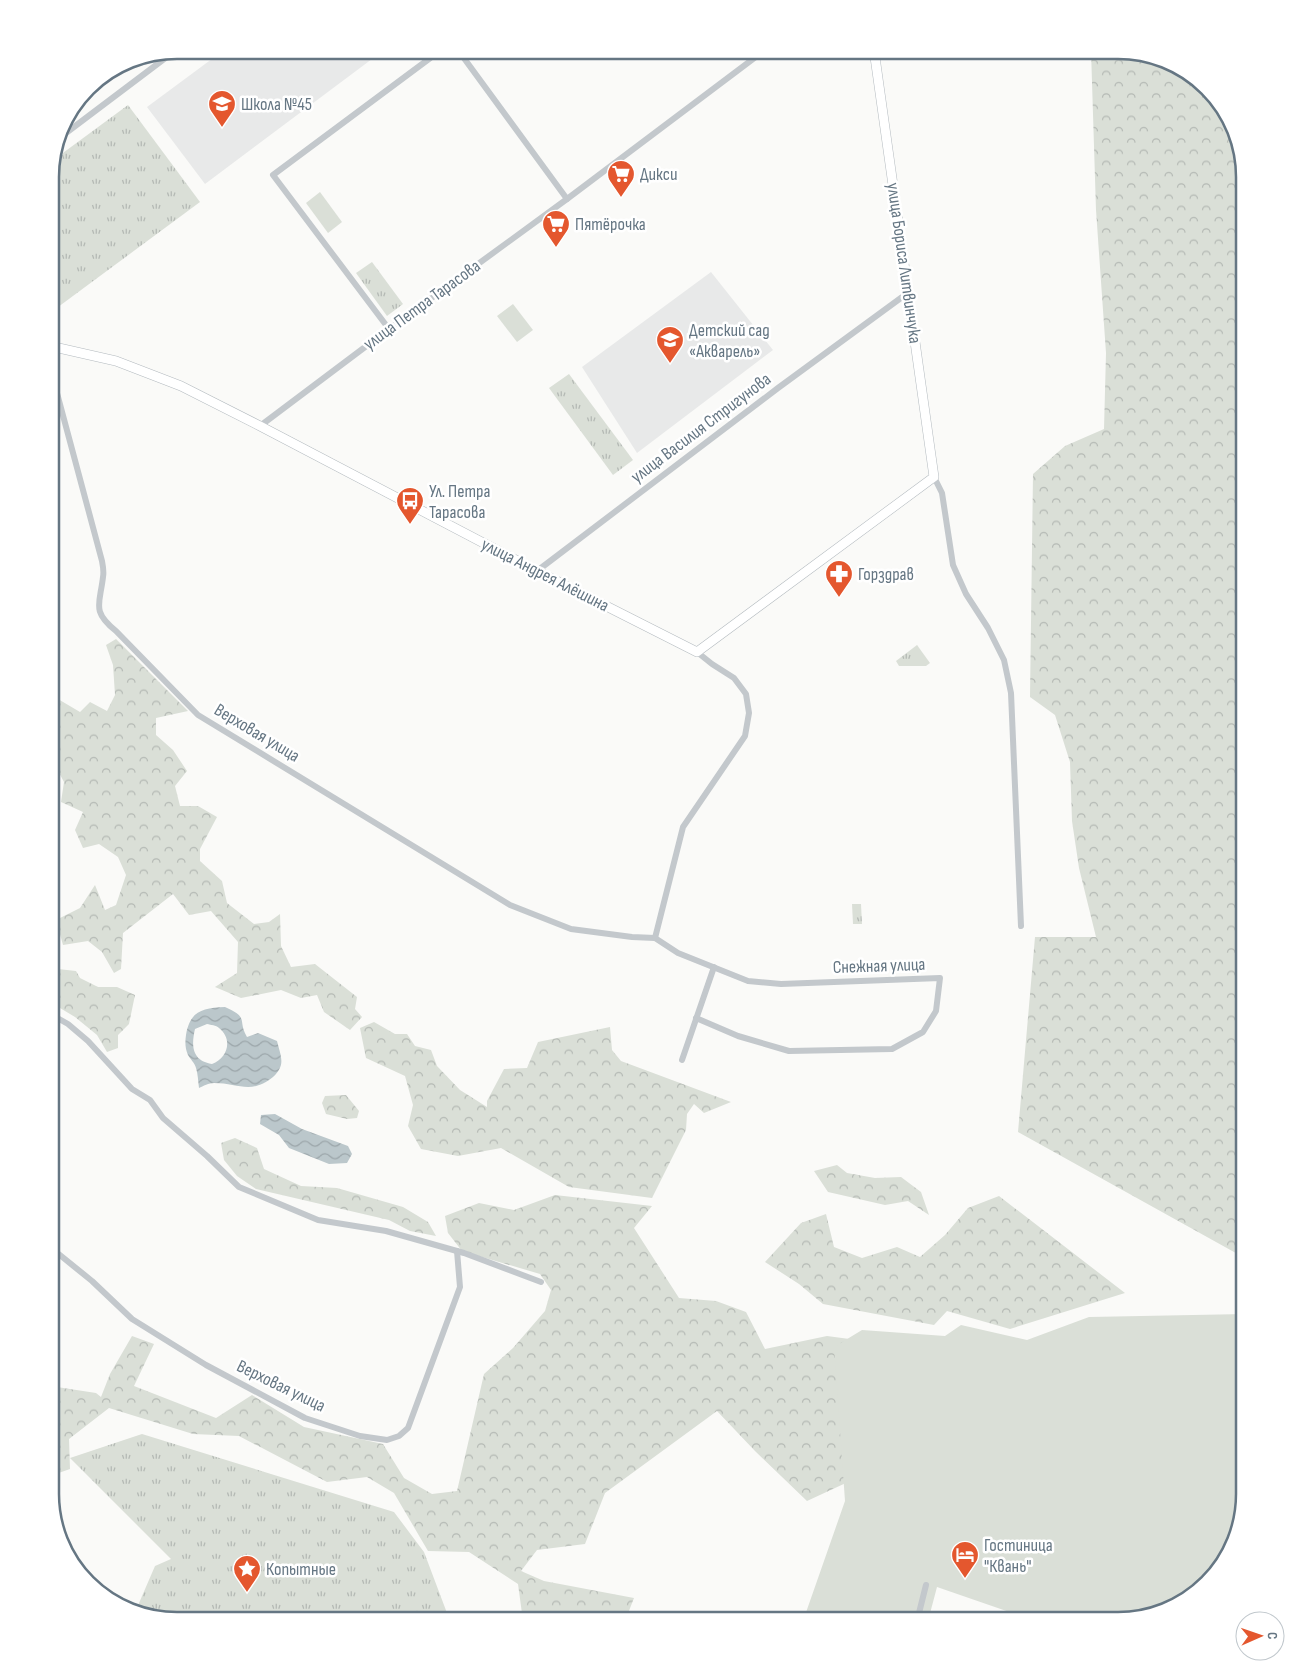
<svg xmlns="http://www.w3.org/2000/svg" width="1295" height="1671" viewBox="0 0 1295 1671" font-family="'Sofia Sans Condensed',sans-serif">
  <defs>
    <pattern id="forest-crowns" width="20" height="18" patternUnits="userSpaceOnUse" patternTransform="scale(1.25)"><rect width="20" height="18" fill="#dadfd7"/><path d="M2 6a3 3 0 1 1 6 0M12 15a3 3 0 1 1 6 0" fill="none" stroke="#b4b9b4"/></pattern>
    <pattern id="park-tufts" width="24" height="20" patternUnits="userSpaceOnUse" patternTransform="scale(1.25)"><rect width="24" height="20" fill="#dadfd7"/><path d="M3 7l-1-3M5 7V3M7 7l1-3M15 17l-1-3M17 17v-4M19 17l1-3" fill="none" stroke="#b4b9b4"/></pattern>
    <pattern id="water-waves" width="16" height="10" patternUnits="userSpaceOnUse" patternTransform="scale(1.25)"><rect width="16" height="10" fill="#bbc7cb"/><path d="M0 5q4-4 8 0t8 0" fill="none" stroke="#9ca6aa"/></pattern>
  </defs>
  <rect width="100%" height="100%" fill="#fafaf8"/>
  <!-- built -->
  <g fill="#e8e9e9">
    <polygon points="224,50 384,50 205,184 147,107"/>
    <polygon points="711,272 773,350 637,453 582,367"/>
  </g>
  <!-- forest -->
  <g fill="url(#forest-crowns)">
    <polygon points="1091,50 1126,50 1181,67 1224,106 1245,177 1245,1252 1243,1257 1018,1132 1035,937 1096,937 1079,868 1072,821 1070,762 1055,715 1030,697 1033,474 1065,446 1104,429 1106,353 1096,210"/>
    <polygon points="116,639 188,711 156,718 156,735 173,750 187,771 175,786 180,806 198,806 217,817 200,849 200,861 222,881 227,903 254,924 269,922 280,914 281,946 291,967 315,964 357,997 355,1009 362,1017 350,1030 324,1012 317,995 301,998 281,990 241,998 215,987 237,973 238,942 211,911 189,915 173,894 123,933 121,969 114,973 102,952 88,941 63,945 56,920 80,908 95,885 105,910 116,905 126,875 118,857 99,844 83,848 75,830 83,812 61,802 64,782 56,767 50,769 50,699 58,699 80,712 90,702 107,711 115,695 113,665 106,645"/>
    <polygon points="58,969 76,971 80,978 98,987 117,987 135,995 129,1024 118,1035 118,1048 107,1052 97,1035 75,1017 50,1002 50,986"/>
    <polygon points="374,1022 395,1034 407,1034 415,1046 431,1050 437,1066 460,1090 487,1107 487,1101 504,1069 527,1068 538,1042 610,1027 612,1050 621,1061 731,1102 704,1113 694,1104 687,1114 686,1130 652,1198 569,1187 501,1148 458,1156 421,1149 408,1126 413,1105 405,1076 366,1058 360,1028"/>
    <polygon points="346,1095 359,1111 357,1118 347,1119 326,1114 322,1103 325,1096"/>
    <polygon points="235,1138 257,1148 264,1169 301,1186 337,1188 403,1207 428,1222 436,1236 410,1231 389,1220 256,1189 237,1176 224,1160 221,1143"/>
    <polygon points="837,1165 847,1173 875,1178 901,1177 921,1192 929,1215 908,1201 885,1205 828,1192 814,1171"/>
    <polygon points="555,1195 652,1206 634,1228 679,1298 716,1301 746,1312 765,1349 827,1336 1030,1363 848,1482 807,1501 755,1451 717,1411 605,1493 585,1544 537,1550 521,1571 544,1581 634,1598 625,1621 523,1621 518,1584 469,1552 428,1551 394,1493 367,1477 327,1482 239,1436 193,1434 109,1408 69,1439 70,1469 50,1476 50,1357 57,1387 96,1393 101,1397 110,1374 132,1336 154,1344 134,1386 216,1418 252,1395 304,1427 383,1444 404,1478 432,1494 457,1491 484,1374 513,1348 545,1311 551,1290 540,1274 462,1251 448,1233 445,1216 479,1203 514,1210"/>
    <polygon points="999,1196 1125,1293 1010,1329 947,1311 934,1325 823,1304 799,1284 765,1262 801,1223 826,1214 834,1247 862,1258 897,1247 920,1257 945,1235 968,1208"/>
  </g>
  <!-- park -->
  <g fill="url(#park-tufts)">
    <polygon points="128,105 200,202 50,313 50,168 52,161"/>
    <polygon points="372,262 403,304 387,316 356,273"/>
    <polygon points="569,374 633,460 613,475 549,388"/>
    <polygon points="917,645 930,663 926,666 899,666 896,661"/>
    <polygon points="852,904 861,904 862,924 853,924"/>
    <polygon points="142,1434 394,1512 424,1552 450,1621 176,1621 136,1610 155,1566 171,1559 70,1458"/>
  </g>
  <!-- pitch -->
  <g fill="#dadfd7">
    <polygon points="320,192 342,222 328,233 306,203"/>
    <polygon points="513,304 533,330 517,342 497,316"/>
    <polygon points="1245,1314 1245,1495 1228,1557 1189,1600 1119,1621 1035,1621 937,1587 928,1621 914,1618 913,1621 803,1621 845,1501 834,1347 862,1330 945,1336 961,1325 1027,1340 1089,1317"/>
  </g>
  <!-- water -->
  <g fill="url(#water-waves)" fill-rule="evenodd">
    <path d="M225 1007C250 1018 237 1020 247 1037L258 1033 277 1041C281 1057 286 1065 273 1077 251 1095 238 1083 214 1083 209 1083 203 1086 199 1088 198 1081 198 1074 196 1068 195 1063 190 1059 188 1055 185 1048 185 1042 186 1035 190 1011 202 1008 225 1007ZM207 1024C211 1025 216 1025 219 1028 233 1039 228 1058 212 1064 192 1061 191 1046 195 1029Z"/>
    <polygon points="275,1114 302,1129 348,1146 352,1154 347,1163 329,1164 289,1148 279,1135 260,1124 261,1115"/>
  </g>
  <g fill="none" stroke-linecap="round" stroke-linejoin="round">
    <!-- stream -->
    <polyline stroke="#bbc7cb" stroke-width="2.5" points="417,1612 419,1621"/>
    <defs>
      <polyline id="secondary" points="50,346 116,361 181,386 260,426 537,571 697,652 934,477 874,50"/>
    </defs>
    <!-- secondary casing -->
    <use href="#secondary" stroke="#b3babf" stroke-width="10"/>
    <!-- street -->
    <g stroke="#c3c8cc" stroke-width="6">
      <polyline points="458,50 567,199"/>
      <polyline points="58,139 176,50"/>
      <polyline points="389,329 273,175 441,50"/>
      <path d="M50 367 102 561C103 566 104 572 103 577 100 604 91 611 116 631L198 715 510 905 571 929 632 937 655 938 678 953 748 981 781 984 940 978 936 1011 923 1032 892 1049 789 1051 738 1036 696 1018"/>
      <polyline points="260,426 389,329 567,199 765,50"/>
      <polyline points="934,477 942,493 953,565 966,594 988,628 1004,660 1011,693 1021,926"/>
      <polyline points="537,571 778,388 909,292"/>
      <polyline points="655,938 683,827 745,736 749,713 746,694 734,678 712,664 697,652"/>
      <path d="M50 971C55 963 54 949 50 941"/>
      <polyline points="50,1014 68,1024 88,1041 132,1089 150,1100 163,1118 207,1156 239,1187 318,1220 386,1231 464,1253 541,1282"/>
      <polyline points="682,1060 714,967"/>
      <polyline points="50,1247 92,1281 132,1319 206,1365 305,1418 360,1436 387,1440 399,1436 408,1428 460,1287 457,1251"/>
      <polyline points="917,1621 926,1585"/>
    </g>
    <!-- secondary -->
    <use href="#secondary" stroke="#fff" stroke-width="9"/>
  </g>
  <!-- icons -->
  <defs>
    <symbol id="school-pin" viewBox="-11 -11 22 30"><path d="M0 17L-7.5 6A9.5 9.5 0 1 1 7.5 6Z" fill="#e4572e" stroke="#fff"/><path d="M0-5L7-2L0 1L-7-2ZM-4 1L0 2.5L4 1V4Q0 6-4 4Z" fill="#fff"/></symbol>
    <symbol id="supermarket-pin" viewBox="-11 -11 22 30"><path d="M0 17L-7.5 6A9.5 9.5 0 1 1 7.5 6Z" fill="#e4572e" stroke="#fff"/><path d="M-6-5.5h2.5l.6 2H6L4.5 2H-2.5L-4.4-4H-6ZM-1.5 3.2a1.3 1.3 0 1 0 .1 0ZM3 3.2a1.3 1.3 0 1 0 .1 0Z" fill="#fff"/></symbol>
    <symbol id="bus-pin" viewBox="-11 -11 22 30"><path d="M0 17L-7.5 6A9.5 9.5 0 1 1 7.5 6Z" fill="#e4572e" stroke="#fff"/><path d="M-5-6H5V4H4V6H2V4H-2V6H-4V4H-5ZM-3.5-4V0h7V-4ZM-3.5 1.2v1.5H-2V1.2ZM2 1.2v1.5H3.5V1.2Z" fill="#fff"/></symbol>
    <symbol id="pharmacy-pin" viewBox="-11 -11 22 30"><path d="M0 17L-7.5 6A9.5 9.5 0 1 1 7.5 6Z" fill="#e4572e" stroke="#fff"/><path d="M-2-6h4v4h4v4h-4v4h-4v-4h-4v-4h4Z" fill="#fff"/></symbol>
    <symbol id="hotel-pin" viewBox="-11 -11 22 30"><path d="M0 17L-7.5 6A9.5 9.5 0 1 1 7.5 6Z" fill="#e4572e" stroke="#fff"/><path d="M-6-4.5h1.5V1H6V5H4.5V3h-9V5H-6ZM-4 0a1.8 1.8 0 1 1 3.6 0ZM.5 0V-2.5h3Q6-2.5 6 0Z" fill="#fff"/></symbol>
    <symbol id="sight-pin" viewBox="-11 -11 22 30"><path d="M0 17L-7.5 6A9.5 9.5 0 1 1 7.5 6Z" fill="#e4572e" stroke="#fff"/><path d="M0-6L1.8-2.2L6-1.7L2.9 1.2L3.7 5.4L0 3.3L-3.7 5.4L-2.9 1.2L-6-1.7L-1.8-2.2Z" fill="#fff"/></symbol>
  </defs>
  <g fill-rule="evenodd">
    <use href="#school-pin" x="206" y="88" width="32" height="43"/>
    <use href="#supermarket-pin" x="605" y="158" width="32" height="43"/>
    <use href="#supermarket-pin" x="540" y="208" width="32" height="43"/>
    <use href="#school-pin" x="654" y="324" width="32" height="43"/>
    <use href="#bus-pin" x="394" y="485" width="32" height="43"/>
    <use href="#pharmacy-pin" x="823" y="558" width="32" height="43"/>
    <use href="#hotel-pin" x="949" y="1539" width="32" height="43"/>
    <use href="#sight-pin" x="231" y="1553" width="32" height="43"/>
  </g>
  <g text-anchor="middle" dominant-baseline="central" stroke-width="5" stroke-linejoin="round" paint-order="stroke">
    <!-- poi labels -->
    <g font-size="18" fill="#657683" stroke="#fff" text-anchor="start">
      <text x="241" y="104">Школа №45</text>
      <text x="640" y="174">Дикси</text>
      <text x="575" y="224">Пятёрочка</text>
      <text x="689" y="330">Детский сад<tspan x="689" dy="21">«Акварель»</tspan></text>
      <text x="429" y="491">Ул. Петра<tspan x="429" dy="21">Тарасова</tspan></text>
      <text x="858" y="574">Горздрав</text>
      <text x="984" y="1545">Гостиница<tspan x="984" dy="21">"Квань"</tspan></text>
      <text x="266" y="1569">Копытные</text>
    </g>
    <!-- street labels -->
    <g font-size="18" fill="#657683" stroke="#fff">
      <text transform="translate(904 263) rotate(82)">улица Бориса Литвинчука</text>
      <text transform="translate(422 305) rotate(-36)">улица Петра Тарасова</text>
      <text transform="translate(701 428) rotate(-37)">улица Василия Стригунова</text>
      <text transform="translate(545 575) rotate(27)">улица Андрея Алёшина</text>
      <text transform="translate(257 733) rotate(31)">Верховая улица</text>
      <text transform="translate(879 966) rotate(-2)">Снежная улица</text>
      <text transform="translate(281 1386) rotate(26)">Верховая улица</text>
    </g>
  </g>
  <!-- crop -->
  <path d="M0 0H1295V1671H0ZM177 59H1118A118 118 0 0 1 1236 177V1494A118 118 0 0 1 1118 1612H177A118 118 0 0 1 59 1494V177A118 118 0 0 1 177 59Z" fill="#fff" fill-rule="evenodd"/>
  <path fill="none" stroke="#657683" stroke-width="2.5" d="M177 59H1118A118 118 0 0 1 1236 177V1494A118 118 0 0 1 1118 1612H177A118 118 0 0 1 59 1494V177A118 118 0 0 1 177 59Z"/>
  <!-- north arrow -->
  <g transform="translate(1260 1636) rotate(88)"><circle r="24" fill="#ffffff" stroke="#c1c8cd"/>
  <path d="M0-4L9 19L0 12L-9 19Z" fill="#e4572e"/>
  <text y="-8" font-size="14" font-weight="bold" text-anchor="middle" fill="#657683">С</text>
  </g>
</svg>
